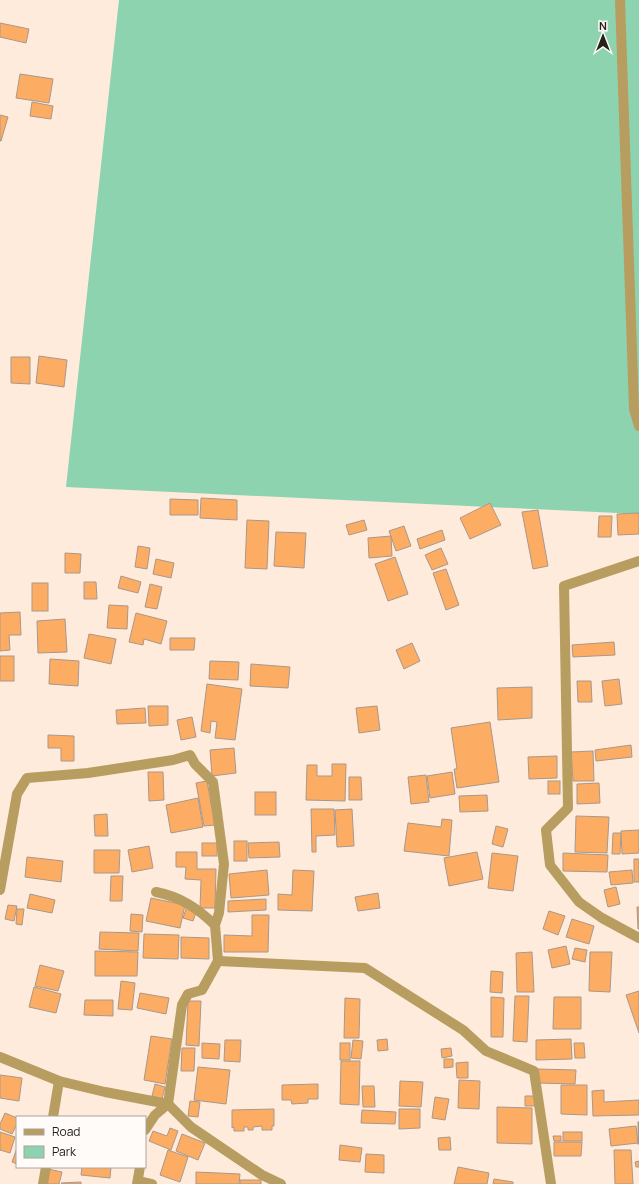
<svg xmlns="http://www.w3.org/2000/svg" width="639" height="1184" viewBox="0 0 639 1184" font-family="Manrope,sans-serif">
  <rect width="100%" height="100%" fill="#feebdb"/>
  <!-- green -->
  <polygon fill="#8dd3b0" points="119,0 639,0 639,514 66,487"/>
  <!-- building -->
  <g fill="#fdac64" stroke="#a9988a">
    <polygon points="0,23 29,29 26,43 0,37"/>
    <polygon points="20,74 53,79 49,103 16,98"/>
    <polygon points="32,102 53,106 51,119 30,116"/>
    <polygon points="0,115 8,117 1,141 0,141"/>
    <polygon points="39,356 67,360 64,387 36,383"/>
    <polygon points="11,357 30,357 30,384 11,383"/>
    <polygon points="201,498 237,500 237,520 200,518"/>
    <polygon points="170,499 198,500 198,515 170,515"/>
    <polygon points="490,503 501,525 470,539 460,518"/>
    <polygon points="538,510 548,566 533,569 522,512"/>
    <polygon points="639,513 639,534 618,535 617,514"/>
    <polygon points="599,516 612,516 611,537 598,537"/>
    <polygon points="247,520 269,521 267,569 245,568"/>
    <polygon points="364,520 367,530 349,535 346,525"/>
    <polygon points="404,526 411,546 396,551 389,531"/>
    <polygon points="442,530 445,540 420,549 417,539"/>
    <polygon points="276,532 306,533 304,568 274,566"/>
    <polygon points="391,536 392,556 369,558 368,538"/>
    <polygon points="138,546 150,548 147,569 135,567"/>
    <polygon points="441,548 448,564 432,570 425,555"/>
    <polygon points="65,553 81,554 80,573 65,573"/>
    <polygon points="395,557 408,594 388,601 375,564"/>
    <polygon points="156,559 174,563 171,578 153,574"/>
    <polygon points="446,569 459,605 446,610 433,573"/>
    <polygon points="121,576 141,582 138,593 118,588"/>
    <polygon points="84,582 96,582 97,599 84,599"/>
    <rect x="32" y="583" width="16" height="28"/>
    <polygon points="150,584 162,587 157,609 145,607"/>
    <polygon points="109,605 128,606 127,629 107,628"/>
    <polygon points="20,612 21,635 9,635 10,650 0,651 0,613"/>
    <polygon points="136,613 167,621 161,644 144,639 143,645 129,642"/>
    <polygon points="65,619 67,652 38,653 37,621"/>
    <polygon points="89,634 116,639 111,664 84,658"/>
    <polygon points="170,638 195,638 194,650 170,650"/>
    <polygon points="614,642 615,655 573,657 572,645"/>
    <polygon points="412,643 420,661 404,669 396,650"/>
    <rect x="0" y="656" width="14" height="25"/>
    <polygon points="50,659 79,661 78,686 49,684"/>
    <polygon points="210,661 239,662 238,680 209,679"/>
    <polygon points="251,664 290,667 288,688 250,686"/>
    <polygon points="619,679 622,704 605,706 602,681"/>
    <polygon points="577,681 591,681 592,702 578,702"/>
    <polygon points="207,684 242,689 235,740 215,738 217,722 211,721 210,733 201,731"/>
    <polygon points="532,687 532,718 498,720 497,688"/>
    <polygon points="148,706 168,706 168,725 149,726"/>
    <polygon points="377,706 380,730 359,733 356,708"/>
    <polygon points="145,708 146,723 117,724 116,710"/>
    <polygon points="192,717 196,737 181,740 177,720"/>
    <polygon points="490,722 499,782 457,788 454,769 457,769 451,728"/>
    <polygon points="48,735 74,736 74,761 61,761 61,748 48,748"/>
    <polygon points="631,745 632,757 596,761 595,750"/>
    <polygon points="234,748 236,773 212,776 210,750"/>
    <polygon points="593,751 594,781 573,781 571,752"/>
    <polygon points="557,756 557,778 529,779 528,757"/>
    <polygon points="332,764 346,764 345,801 306,800 307,765 317,765 317,776 332,776"/>
    <polygon points="148,772 163,772 164,800 149,801"/>
    <polygon points="452,772 455,794 430,798 427,776"/>
    <polygon points="426,775 429,802 411,804 408,777"/>
    <polygon points="349,777 361,777 362,800 349,800"/>
    <polygon points="207,781 215,825 204,826 196,783"/>
    <rect x="548" y="781" width="12" height="13"/>
    <polygon points="599,783 600,803 577,804 577,784"/>
    <rect x="255" y="792" width="21" height="23"/>
    <polygon points="487,795 488,811 460,812 459,796"/>
    <polygon points="198,798 203,827 171,833 166,805"/>
    <polygon points="311,809 334,809 335,835 316,836 316,852 312,852"/>
    <polygon points="352,809 354,846 337,847 335,810"/>
    <polygon points="107,814 108,836 95,836 94,815"/>
    <polygon points="576,816 609,817 607,853 575,852"/>
    <polygon points="442,819 452,820 449,856 404,851 408,823 441,827"/>
    <polygon points="496,826 508,829 503,847 492,844"/>
    <polygon points="639,830 639,853 622,854 621,831"/>
    <polygon points="613,833 621,833 620,854 612,854"/>
    <rect x="234" y="841" width="13" height="20"/>
    <polygon points="279,842 280,857 249,858 248,843"/>
    <rect x="202" y="843" width="15" height="13"/>
    <polygon points="149,846 153,868 132,872 128,850"/>
    <polygon points="94,850 120,850 119,873 94,873"/>
    <polygon points="176,852 197,852 197,869 216,869 215,908 200,908 201,880 185,879 186,867 176,867"/>
    <polygon points="477,852 483,879 449,886 444,858"/>
    <polygon points="492,853 518,856 513,891 488,888"/>
    <polygon points="563,853 608,855 607,872 563,871"/>
    <polygon points="27,857 63,861 61,882 25,877"/>
    <rect x="634" y="859" width="5" height="23"/>
    <polygon points="267,870 269,895 231,898 229,874"/>
    <polygon points="293,870 314,871 312,911 278,910 278,894 292,895"/>
    <polygon points="632,870 633,883 611,885 609,872"/>
    <polygon points="111,876 123,876 122,901 110,901"/>
    <polygon points="616,887 620,904 608,907 604,890"/>
    <polygon points="378,893 380,908 358,911 355,897"/>
    <polygon points="30,894 55,900 52,913 27,908"/>
    <polygon points="151,898 185,905 180,928 146,921"/>
    <polygon points="266,899 266,910 228,912 228,901"/>
    <polygon points="8,905 17,906 14,921 5,919"/>
    <polygon points="187,906 197,910 193,921 183,918"/>
    <polygon points="637,907 639,907 639,929 638,929"/>
    <polygon points="17,909 24,909 22,925 16,924"/>
    <polygon points="549,911 565,916 558,935 543,929"/>
    <polygon points="131,914 143,915 142,932 130,931"/>
    <polygon points="252,915 269,915 268,952 224,952 224,935 252,936"/>
    <polygon points="572,919 594,926 589,944 566,937"/>
    <polygon points="100,932 139,933 138,951 99,949"/>
    <polygon points="144,934 179,935 178,959 143,958"/>
    <polygon points="181,937 209,938 209,959 181,958"/>
    <polygon points="566,946 570,964 552,968 548,950"/>
    <polygon points="575,948 587,950 585,962 572,959"/>
    <polygon points="95,951 138,952 137,976 95,976"/>
    <polygon points="532,952 534,992 517,992 516,953"/>
    <polygon points="590,952 612,952 610,992 589,991"/>
    <polygon points="40,965 64,971 58,991 35,986"/>
    <polygon points="491,971 503,972 502,993 490,992"/>
    <polygon points="121,981 135,983 132,1010 118,1009"/>
    <polygon points="34,987 61,994 56,1013 29,1007"/>
    <polygon points="639,991 639,1033 626,995"/>
    <polygon points="140,993 169,998 166,1014 137,1008"/>
    <polygon points="515,996 529,996 527,1042 513,1041"/>
    <polygon points="491,997 504,998 503,1037 491,1037"/>
    <polygon points="554,997 581,997 581,1029 553,1029"/>
    <polygon points="345,998 360,999 359,1038 344,1038"/>
    <polygon points="85,1000 113,1000 113,1016 84,1015"/>
    <polygon points="188,1001 201,1001 199,1046 186,1045"/>
    <polygon points="151,1036 172,1039 165,1084 144,1080"/>
    <polygon points="387,1039 388,1050 378,1051 377,1040"/>
    <polygon points="571,1039 572,1059 536,1060 536,1040"/>
    <polygon points="225,1040 241,1040 240,1062 224,1061"/>
    <polygon points="353,1040 363,1041 361,1059 351,1058"/>
    <polygon points="202,1043 220,1044 219,1059 202,1058"/>
    <rect x="340" y="1043" width="10" height="17"/>
    <polygon points="574,1043 584,1043 585,1058 575,1058"/>
    <polygon points="182,1048 195,1048 194,1071 181,1071"/>
    <polygon points="451,1048 452,1056 442,1058 441,1049"/>
    <polygon points="444,1059 453,1059 453,1067 444,1068"/>
    <polygon points="341,1061 360,1061 359,1105 340,1104"/>
    <polygon points="468,1062 468,1078 457,1078 456,1063"/>
    <polygon points="198,1067 230,1070 226,1104 194,1100"/>
    <polygon points="538,1069 576,1070 575,1084 537,1083"/>
    <polygon points="0,1075 22,1078 19,1101 0,1098"/>
    <polygon points="459,1080 480,1081 479,1109 458,1108"/>
    <polygon points="400,1081 423,1082 421,1107 399,1106"/>
    <polygon points="155,1084 165,1087 162,1099 152,1096"/>
    <polygon points="318,1084 318,1099 308,1099 308,1103 292,1104 291,1100 282,1100 282,1085"/>
    <polygon points="561,1085 587,1085 587,1115 561,1114"/>
    <polygon points="362,1086 374,1086 375,1107 363,1107"/>
    <polygon points="604,1090 604,1102 639,1100 639,1115 593,1116 592,1091"/>
    <polygon points="525,1096 536,1096 535,1106 525,1106"/>
    <polygon points="435,1097 449,1099 445,1120 432,1118"/>
    <polygon points="190,1101 200,1102 198,1117 188,1116"/>
    <polygon points="497,1107 532,1108 532,1144 497,1143"/>
    <polygon points="274,1109 274,1126 272,1126 272,1130 262,1130 262,1126 253,1127 253,1130 248,1130 248,1127 244,1127 244,1131 234,1131 234,1127 232,1128 232,1110"/>
    <polygon points="399,1109 420,1109 420,1128 399,1129"/>
    <polygon points="362,1110 396,1112 395,1124 361,1123"/>
    <polygon points="5,1113 17,1118 17,1124 12,1134 0,1129 0,1124"/>
    <rect x="638" y="1122" width="1" height="22"/>
    <polygon points="636,1126 638,1143 611,1146 609,1129"/>
    <polygon points="170,1128 178,1131 171,1150 149,1141 153,1131 167,1136"/>
    <polygon points="0,1132 15,1137 10,1153 0,1150"/>
    <rect x="563" y="1132" width="19" height="9"/>
    <polygon points="182,1134 205,1143 198,1160 176,1151"/>
    <polygon points="553,1136 561,1136 561,1141 554,1141"/>
    <polygon points="450,1137 451,1150 439,1150 438,1138"/>
    <polygon points="554,1142 582,1142 581,1156 554,1156"/>
    <polygon points="340,1145 362,1148 360,1162 339,1160"/>
    <polygon points="17,1148 17,1164 12,1162"/>
    <polygon points="168,1150 188,1157 180,1182 160,1175"/>
    <polygon points="614,1150 631,1150 633,1184 615,1184"/>
    <polygon points="366,1154 384,1155 384,1173 365,1172"/>
    <polygon points="639,1161 639,1167 636,1167 635,1162"/>
    <polygon points="82,1167 111,1167 110,1178 81,1175"/>
    <polygon points="458,1167 489,1173 487,1184 454,1184"/>
    <polygon points="48,1169 62,1172 59,1184 45,1184"/>
    <polygon points="196,1172 240,1174 239,1184 196,1184"/>
    <polygon points="494,1179 513,1182 513,1184 493,1184"/>
    <rect x="240" y="1180" width="21" height="4"/>
    <polygon points="81,1182 81,1184 62,1184 61,1183"/>
  </g>
  <g fill="none" stroke-linecap="round" stroke-linejoin="round">
    <!-- minor -->
    <g stroke="#b79d60" stroke-width="10">
      <polyline points="620,0 634,409 639,426"/>
      <polyline points="639,561 564,586 568,808 546,830 550,865 579,902 602,918 639,938"/>
      <polyline points="0,890 17,794 27,778 88,773 173,760 190,755 195,764 213,782 224,864 219,913 215,925 218,961 202,990 188,994 182,1005 168,1104 155,1115 145,1130"/>
      <path d="M156 892C181 897 197 908 215 925"/>
      <polyline points="218,961 365,968 463,1030 486,1051 534,1071 551,1184"/>
      <polyline points="0,1057 59,1081 105,1092 168,1104 191,1127 262,1175 281,1184"/>
      <polyline points="53,1117 59,1081"/>
      <polyline points="139,1181 152,1184"/>
      <polyline points="43,1184 46,1167"/>
      <polyline points="137,1184 140,1167"/>
    </g>
  </g>
  <!-- legend -->
  <rect x="16" y="1116" width="130" height="52" fill="#fffbf8" stroke="#a9a4a0"/>
  <rect x="24" y="1129" width="20" height="6" fill="#b79d60" stroke="#a9a4a0"/>
  <text x="52" y="1136" font-size="12" fill="#27211b">Road</text>
  <rect x="24" y="1146" width="20" height="12" fill="#8dd3b0" stroke="#a9a4a0"/>
  <text x="52" y="1156" font-size="12" fill="#27211b">Park</text>
  <!-- north arrow -->
  <g transform="translate(603 36)" stroke="#fffbf8" stroke-width="3" paint-order="stroke">
  <path d="M0-3L7 15L0 10L-7 15Z" fill="#27211b"/>
  <text y="-6" font-size="11" font-weight="bold" text-anchor="middle" fill="#27211b">N</text>
  </g>
</svg>
